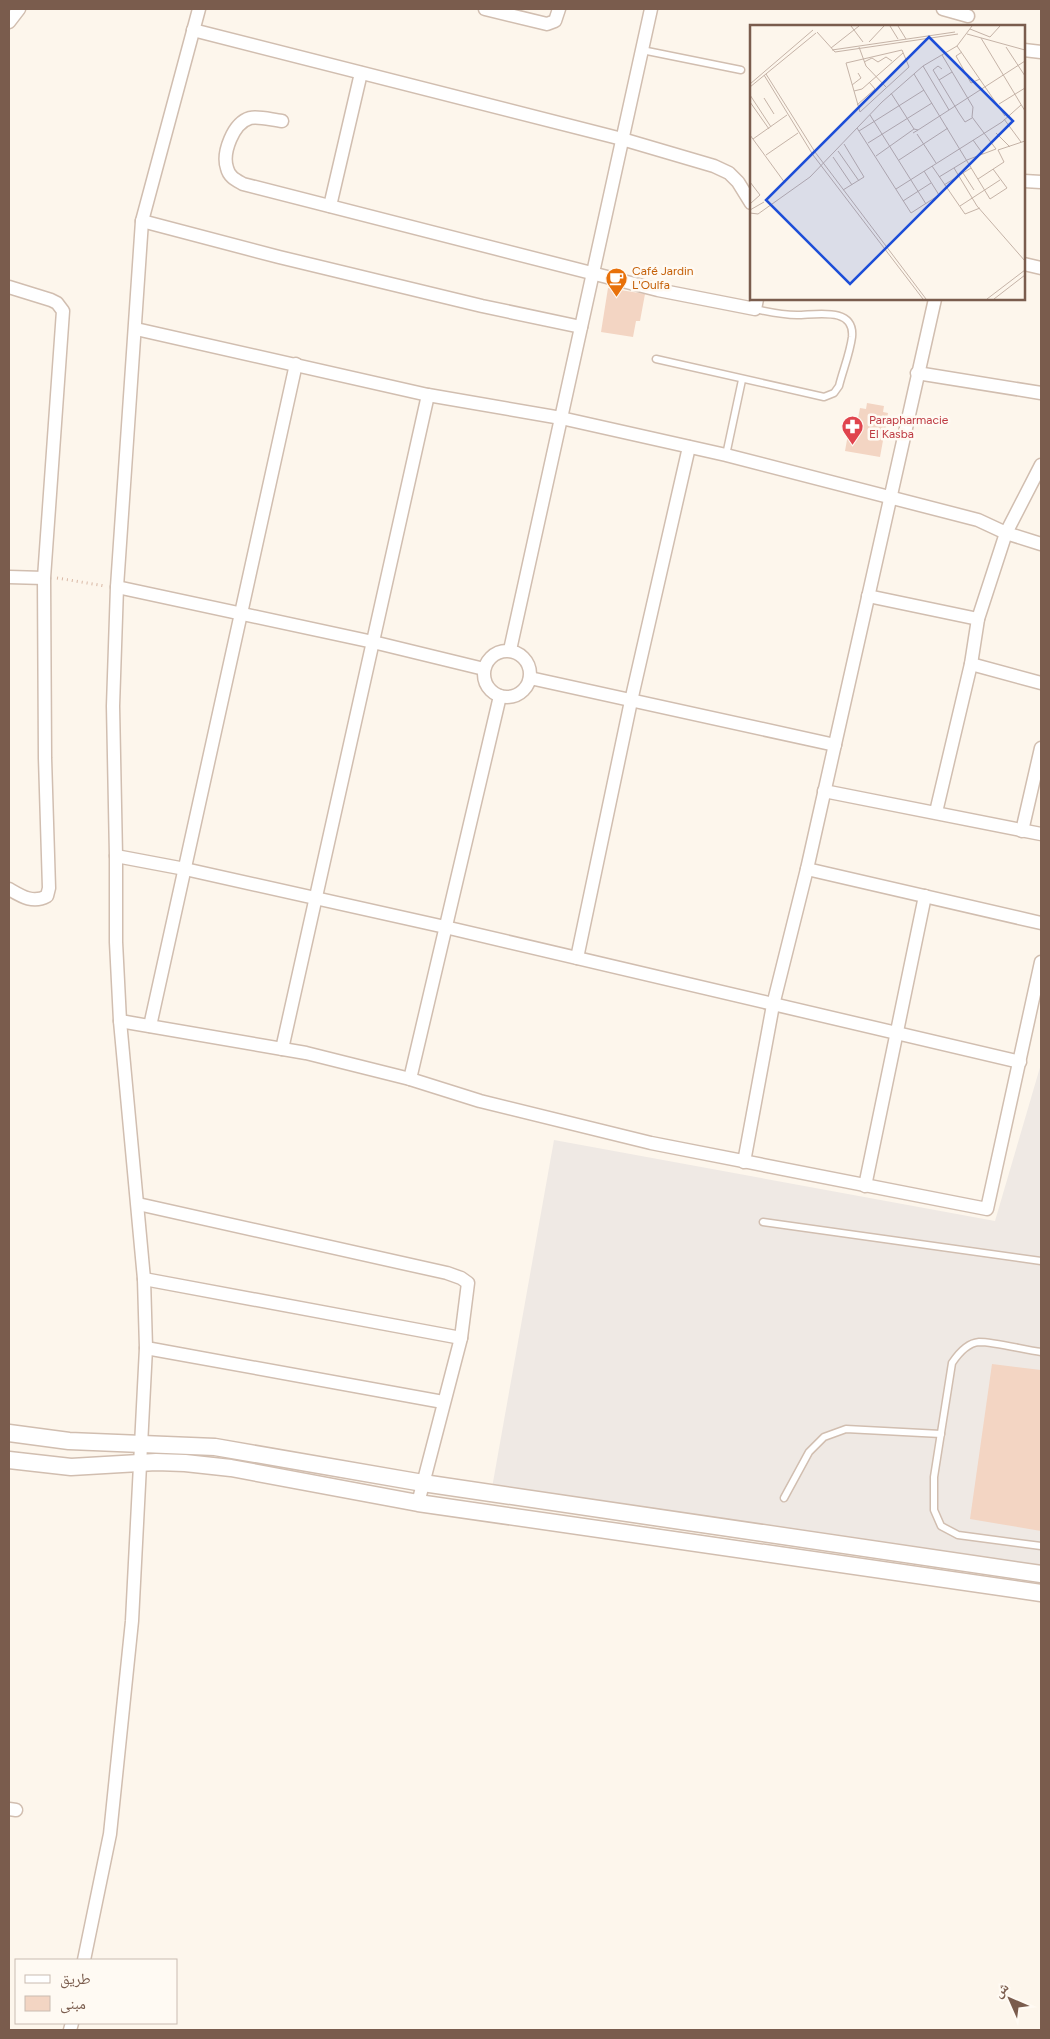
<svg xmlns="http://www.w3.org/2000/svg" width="1050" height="2039" viewBox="0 0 1050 2039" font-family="Figtree,'Noto Naskh Arabic',sans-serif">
  <rect width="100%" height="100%" fill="#fdf6ec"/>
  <!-- industrial -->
  <polygon fill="#efe9e4" points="1041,1064 1041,1572 490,1499 554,1140 995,1221"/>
  <!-- building -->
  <g fill="#f3d5c3">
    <polygon points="608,288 645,294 640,321 636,321 633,337 601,332"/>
    <polygon points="867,403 884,406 883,412 888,413 880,457 845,451 850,423 857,424 860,408 866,409"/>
    <polygon points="992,1364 1041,1370 1041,1531 970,1519"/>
  </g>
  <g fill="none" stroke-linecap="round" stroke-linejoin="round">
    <defs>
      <g id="service">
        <polyline points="642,50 741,70"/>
        <path d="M656 359 824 397 834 393 839 386C843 370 850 353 852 337 855 306 815 315 797 315 782 315 769 312 755 309"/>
        <polyline points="726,455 742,380"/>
        <polyline points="763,1222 1041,1261"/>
        <path d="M1041 1352C1025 1350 995 1342 979 1342 967 1343 958 1354 952 1363L934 1477V1510L941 1526 958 1535 1041 1546"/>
        <polyline points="784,1498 809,1452 824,1437 846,1429 941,1434"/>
      </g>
      <g id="minor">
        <polyline points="485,9 547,24 555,21 559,9"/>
        <polyline points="943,9 968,16"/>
        <polyline points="9,22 19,9"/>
        <polyline points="193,30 622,139 714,166 729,173 738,182 751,203"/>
        <polyline points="1024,50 1041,52"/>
        <path d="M282 121C272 120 259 116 250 118 233 123 222 153 227 168 229 177 236 180 243 184L658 290 755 309 757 299"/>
        <polyline points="1024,181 1041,182"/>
        <polyline points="330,206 361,73"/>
        <polyline points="142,221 279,257 482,306 581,327"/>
        <polyline points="1024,264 1041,268"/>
        <path d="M9 287 51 300 57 303 63 311 44 578 45 758 49 888 47 896C33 904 21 896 9 889"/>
        <polyline points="136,329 428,395 561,418 726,455 978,520 1006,533 1041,544"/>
        <polyline points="917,373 1041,393"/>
        <polyline points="9,577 44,578"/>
        <polyline points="117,587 373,642 484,669"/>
        <polyline points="868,596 978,619"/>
        <polyline points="510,650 651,9"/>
        <circle cx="507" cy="674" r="23"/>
        <polyline points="971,664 1041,683"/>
        <polyline points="530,678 835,745"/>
        <polyline points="824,791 1041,834"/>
        <polyline points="936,812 971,664 978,619 1006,533 1041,465"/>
        <polyline points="1022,831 1041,748"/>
        <polyline points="116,856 185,869 445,927 1020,1062"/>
        <polyline points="807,869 1041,923"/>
        <polyline points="577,958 631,701 689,447"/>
        <polyline points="120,1021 306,1053 410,1079 480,1101 651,1143 987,1209 1041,962"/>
        <polyline points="150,1026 296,364"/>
        <polyline points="282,1049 428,395"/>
        <polyline points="410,1079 500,696"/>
        <polyline points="744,1162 773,1005 807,869 935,299"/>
        <polyline points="865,1186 925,896"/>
        <polyline points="138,1204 447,1273 461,1278 468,1283 461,1338 418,1503"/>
        <polyline points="144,1279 461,1338"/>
        <polyline points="146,1348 443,1402"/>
        <polyline points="9,1809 16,1810"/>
        <polyline points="84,1960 110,1834 132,1621 146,1348 144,1279 120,1021 116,942 116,856 113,706 117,587 142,221 199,9"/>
        <polyline points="70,2030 72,2023"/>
      </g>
      <g id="tertiary">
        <polyline points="9,1433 69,1441 215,1447 423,1483 1041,1574"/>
        <polyline points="9,1460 71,1467 156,1462 185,1463 231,1468 418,1503 1041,1593"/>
      </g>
    </defs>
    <!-- service casing -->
    <use href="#service" stroke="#d1beb0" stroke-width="9"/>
    <!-- minor casing -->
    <use href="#minor" stroke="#d1beb0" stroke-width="15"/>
    <!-- tertiary casing -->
    <use href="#tertiary" stroke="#d1beb0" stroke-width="19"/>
    <!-- path -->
    <polyline stroke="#d9b8a5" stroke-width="3" stroke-dasharray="1 4" stroke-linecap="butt" points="57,578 105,586"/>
    <!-- service -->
    <use href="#service" stroke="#fff" stroke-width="6"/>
    <!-- minor -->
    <use href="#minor" stroke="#fff" stroke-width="12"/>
    <!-- tertiary -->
    <use href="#tertiary" stroke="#fff" stroke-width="16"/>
  </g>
  <!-- icons -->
  <defs>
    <symbol id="cafe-pin" viewBox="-11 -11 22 30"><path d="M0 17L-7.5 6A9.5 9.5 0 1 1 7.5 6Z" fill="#e8710a" stroke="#fffaf3"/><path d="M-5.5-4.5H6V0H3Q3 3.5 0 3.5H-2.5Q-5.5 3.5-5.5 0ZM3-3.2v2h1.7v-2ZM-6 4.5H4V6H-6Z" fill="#fff"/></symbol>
    <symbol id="pharmacy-pin" viewBox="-11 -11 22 30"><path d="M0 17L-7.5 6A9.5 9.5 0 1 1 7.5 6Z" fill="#e0444e" stroke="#fffaf3"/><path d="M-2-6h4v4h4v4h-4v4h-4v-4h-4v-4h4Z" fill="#fff"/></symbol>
  </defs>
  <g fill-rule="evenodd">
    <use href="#cafe-pin" x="604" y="266" width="25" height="34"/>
    <use href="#pharmacy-pin" x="840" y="414" width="25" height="34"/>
  </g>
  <g text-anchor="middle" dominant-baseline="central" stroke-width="5" stroke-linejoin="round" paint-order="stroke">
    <!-- food labels -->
    <g font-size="12" fill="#c56008" stroke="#fffaf3" text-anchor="start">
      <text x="632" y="271">Café Jardin<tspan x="632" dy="14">L'Oulfa</tspan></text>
    </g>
    <!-- health labels -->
    <g font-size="12" fill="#be3a42" stroke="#fffaf3" text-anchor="start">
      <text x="869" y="420">Parapharmacie<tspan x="869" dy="14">El Kasba</tspan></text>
    </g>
  </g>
  <!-- overview -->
  <g transform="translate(750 25)">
    <rect width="275" height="275" fill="#fdf6ec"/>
    <path fill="none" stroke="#c5b3a7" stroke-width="1" d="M101 1 113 17M140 1 148 14M148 1 156 14M220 4 240 12 250 1M67 7 85 27 208 9M217 9 275 25M231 13 275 86M119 17 134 1M207 21 255 91M109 22 116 41 136 62M256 22 275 51M81 23 109 1M82 25 205 7M152 25 159 42 110 87 96 38ZM212 27 206 31 221 58 230 54M114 37 122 33 128 37 136 32 142 36M173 41 199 85M192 44 188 41 183 45 209 88 215 97 222 93M16 49 65 127 176 274M164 49 240 174 257 163 243 144M14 50 63 130 173 274M138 52 156 34M189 55 202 47M0 59 63 5M102 60 111 53 108 48M0 62 66 8M104 66 112 64 153 28M141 68 164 104M0 70 21 102M14 73 24 89M0 77 19 104M249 79 275 63M107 80 125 64 119 57M120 90 176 179M254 94 271 117M107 103 161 188 189 170 174 146M168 105 275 36M109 106 174 65M246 108 260 122M167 109 186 138M0 110 35 158M3 114 37 90M223 115 233 129M118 118 182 78M248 125 275 116M88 126 109 156M16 130 48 108M126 131 164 104 168 105 163 108M83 132 102 160M149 135 198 103M182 141 215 189 230 183M204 143 227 181 275 236M213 148 224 165M189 152 217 135 246 124 222 92 223 82 192 30M228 154 254 137 248 125M0 157 10 170 1 178M194 160 221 143M146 164 252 97 271 80M93 165 114 152 94 119M153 176 181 158M210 181 250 155M0 185 14 177M0 188 8 189 60 152 132 77 173 41 207 21 222 1M237 274 275 245M244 274 275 250"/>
    <path fill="#1d4ed8" fill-opacity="0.15" stroke="#1d4ed8" stroke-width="2.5" d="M179 12 263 96 100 259 16 175Z"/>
    <rect width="275" height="275" fill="none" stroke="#7a5c4d" stroke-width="2.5"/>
  </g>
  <!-- border -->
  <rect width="1050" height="2039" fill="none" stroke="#7a5c4d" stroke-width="20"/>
  <!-- legend -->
  <rect x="15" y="1959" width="162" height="65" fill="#fffaf3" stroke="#cabbb1"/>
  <rect x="25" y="1975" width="25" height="8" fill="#ffffff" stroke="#cabbb1"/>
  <text x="60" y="1984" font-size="15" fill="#7a5c4d">طريق</text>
  <rect x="25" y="1996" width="25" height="15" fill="#f3d5c3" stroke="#cabbb1"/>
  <text x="60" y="2009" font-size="15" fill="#7a5c4d">مبنى</text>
  <!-- north arrow -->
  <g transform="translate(1010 1999) rotate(315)" stroke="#fffaf3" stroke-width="4" paint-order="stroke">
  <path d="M0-4L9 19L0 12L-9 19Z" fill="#7a5c4d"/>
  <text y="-8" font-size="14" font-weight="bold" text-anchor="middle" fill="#7a5c4d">ش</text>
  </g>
</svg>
